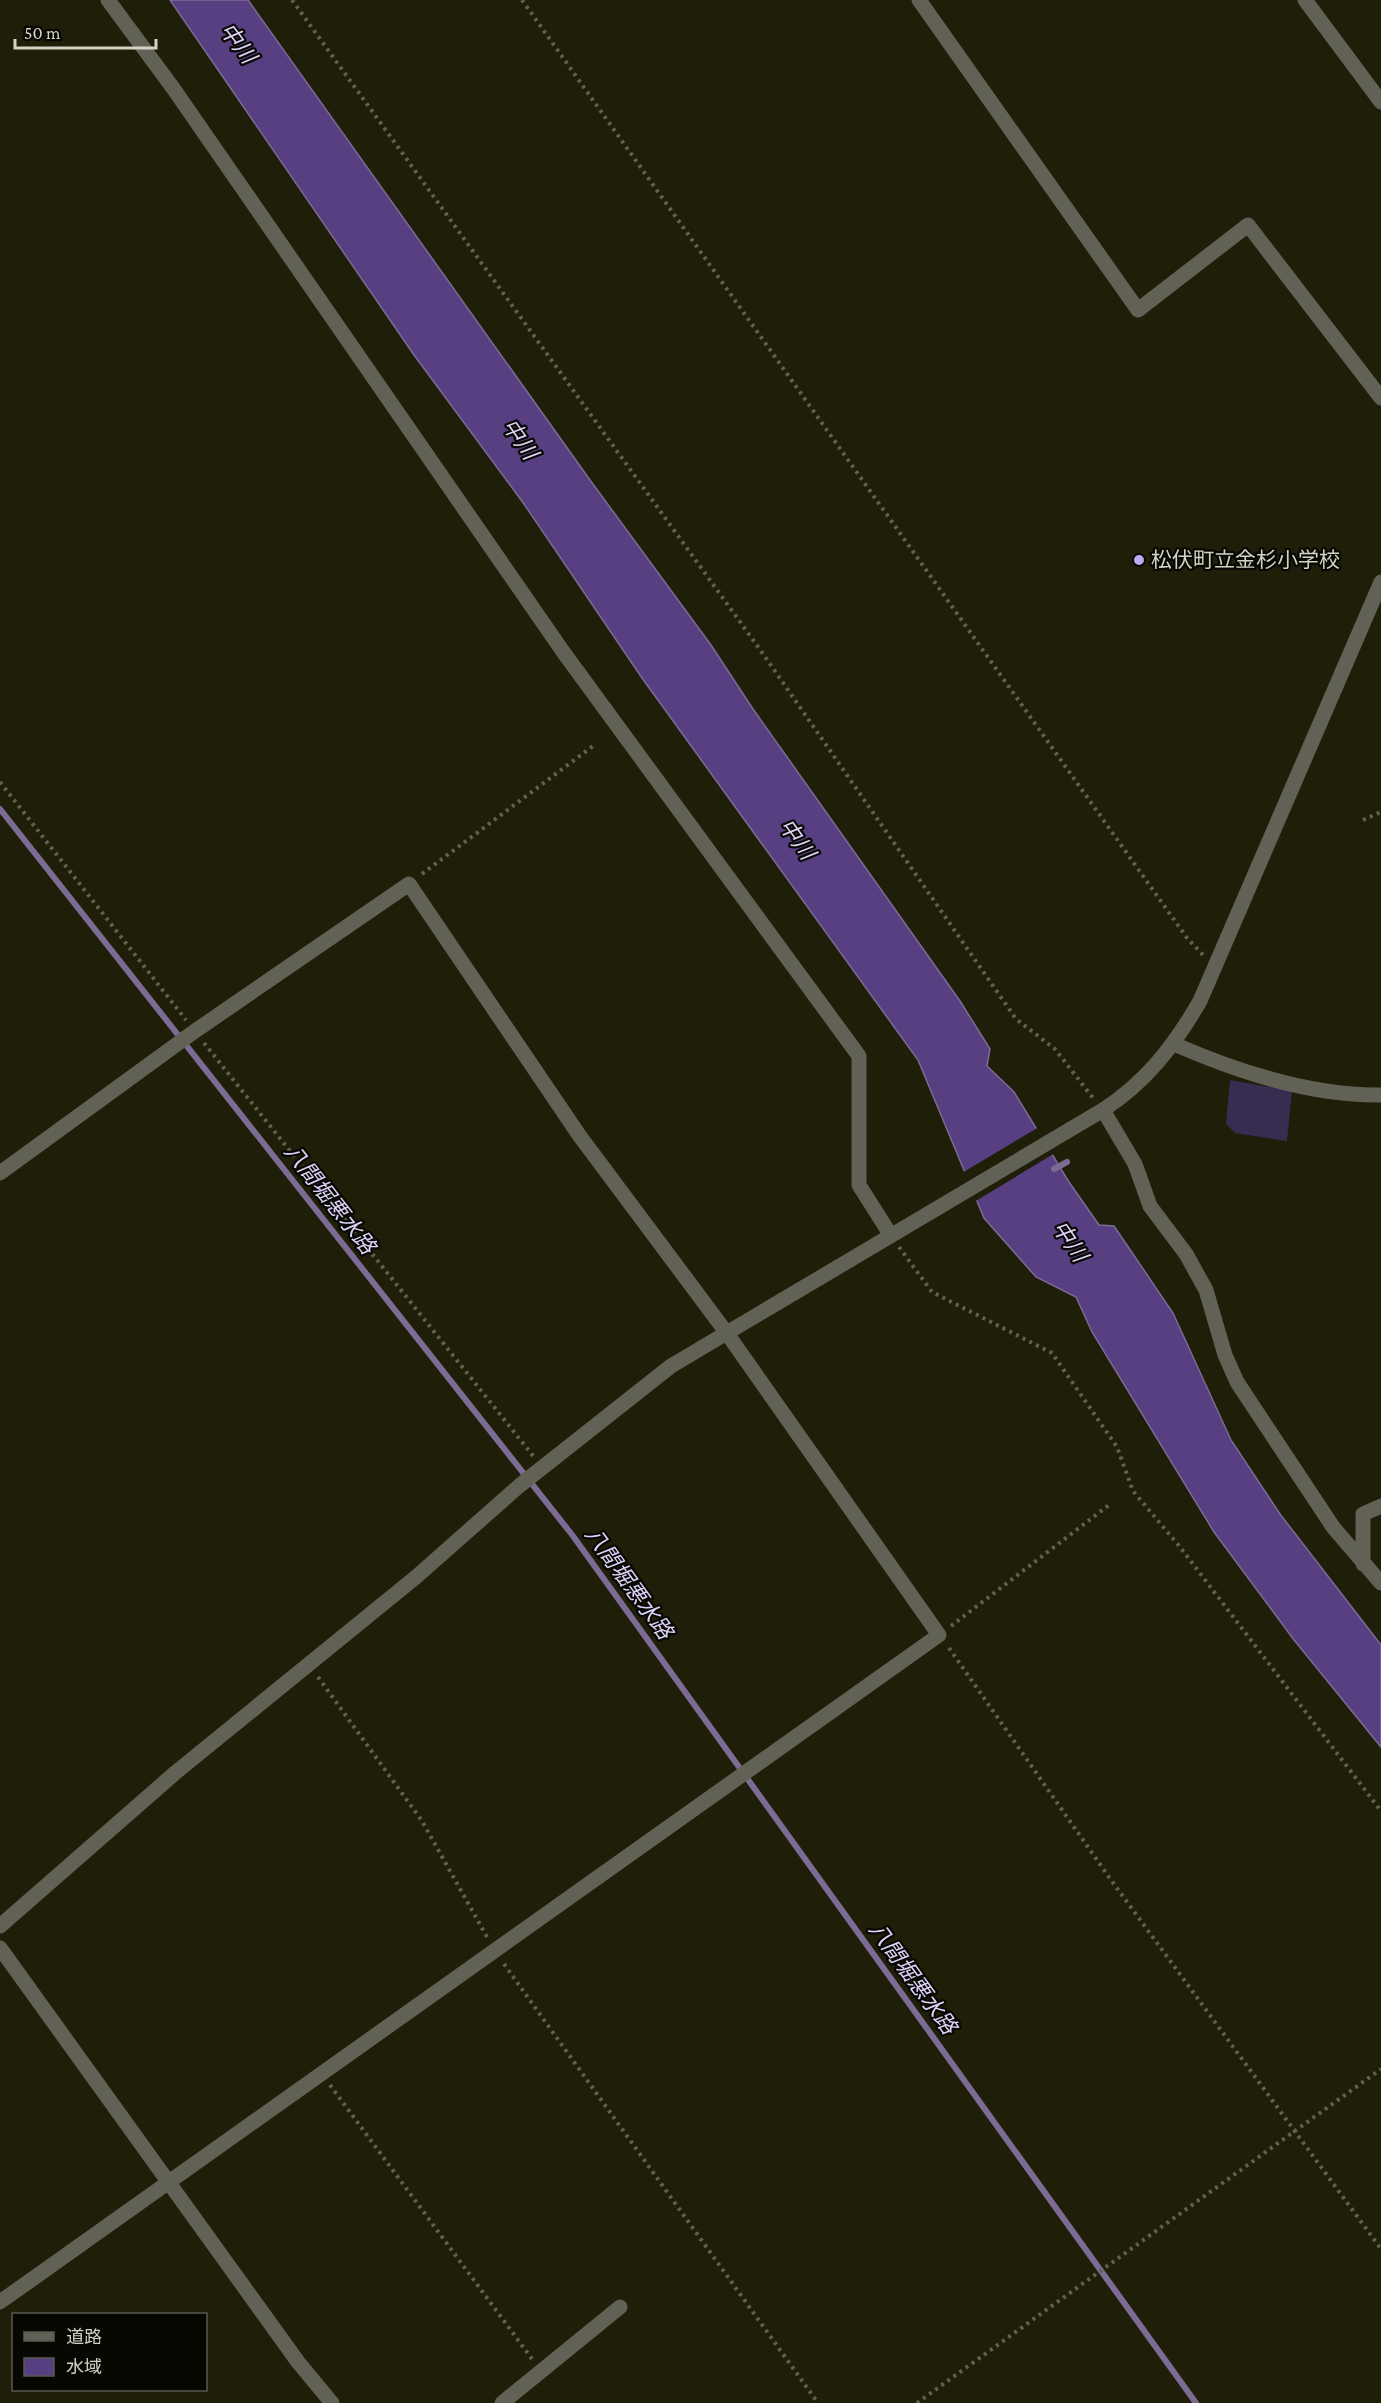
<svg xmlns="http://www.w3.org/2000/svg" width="1381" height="2403" viewBox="0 0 1381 2403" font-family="'Crimson Pro','Noto Sans JP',serif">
  <rect width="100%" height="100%" fill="#1f1e08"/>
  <!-- green -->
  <polygon fill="#392c51" points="1230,1080 1292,1091 1287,1141 1235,1133 1226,1124"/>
  <!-- water -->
  <polygon fill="#573f81" stroke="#7c6b95" stroke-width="1.5" points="170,0 248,0 590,480 711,645 753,709 960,1001 990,1049 987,1066 1014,1092 1069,1182 1099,1225 1114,1226 1173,1313 1231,1440 1280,1514 1381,1645 1381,1747 1294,1640 1214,1532 1092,1332 1076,1297 1036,1277 984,1218 918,1060 642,678 524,504 414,355"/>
  <!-- pier -->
  <polygon fill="#1f1e08" points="1039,1127 1055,1153 974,1202 962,1173"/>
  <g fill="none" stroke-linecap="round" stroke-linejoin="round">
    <!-- stream -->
    <g stroke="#7c6b95" stroke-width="6">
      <polyline points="0,809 573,1536 1196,2403"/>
      <polyline points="1054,1169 1067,1162"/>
    </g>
    <!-- path -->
    <g stroke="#62614e" stroke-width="4" stroke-dasharray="3 4.5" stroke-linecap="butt">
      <polyline points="292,0 761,651 1016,1019 1055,1049 1093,1098"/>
      <polyline points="522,0 1187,938 1203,955"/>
      <polyline points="0,782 186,1020"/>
      <polyline points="1363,820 1381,812"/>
      <polyline points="422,874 593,746"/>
      <polyline points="204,1043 534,1457"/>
      <polyline points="899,1247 932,1292 1052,1353 1117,1447 1133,1491 1180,1547 1381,1811"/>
      <polyline points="951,1626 1109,1505"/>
      <polyline points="949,1648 1111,1880 1381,2249"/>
      <polyline points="318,1677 422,1821 487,1937"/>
      <polyline points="504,1964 818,2403"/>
      <polyline points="330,2085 532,2359"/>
      <polyline points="917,2403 1381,2069"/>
    </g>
    <!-- minor -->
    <g stroke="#616156" stroke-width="15">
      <polyline points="108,0 173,88 564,653 859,1056 859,1185 890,1234"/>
      <polyline points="919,0 1138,310 1248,225 1381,398"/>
      <polyline points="1305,0 1381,102"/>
      <path d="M1174 1044C1238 1072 1310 1096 1381 1095"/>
      <polyline points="1103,1110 1135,1164 1150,1206 1186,1254 1206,1290 1225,1355 1237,1382 1333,1527 1381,1583"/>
      <polyline points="0,1173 195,1031 409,884 579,1135 726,1332 939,1635 0,2302"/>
      <polyline points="1363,1564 1363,1514 1381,1506"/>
      <path d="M0 1926 175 1773 416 1577 519 1486 671 1366 1103 1110C1146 1082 1174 1046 1200 1001L1381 582"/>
      <polyline points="0,1948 298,2362 332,2403"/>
      <polyline points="502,2403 620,2307"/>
    </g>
  </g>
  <!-- markers -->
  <circle fill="#c0a8f3" stroke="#080802" stroke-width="2" cx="1139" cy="560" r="6"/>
  <g text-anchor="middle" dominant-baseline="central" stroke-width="4.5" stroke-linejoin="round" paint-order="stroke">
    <!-- poi labels -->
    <g font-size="21" fill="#d3d3c5" stroke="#080802" text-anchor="start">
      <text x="1151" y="560">松伏町立金杉小学校</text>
    </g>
    <!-- water labels -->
    <g font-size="22" font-style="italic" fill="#ddd2f9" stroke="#080802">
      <text transform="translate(238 43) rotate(53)">中川</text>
      <text transform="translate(520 439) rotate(55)">中川</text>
      <text transform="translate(797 839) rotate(54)">中川</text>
      <text transform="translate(330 1199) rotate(52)">八間堀悪水路</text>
      <text transform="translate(1070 1241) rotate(56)">中川</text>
      <text transform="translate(629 1583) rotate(54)">八間堀悪水路</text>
      <text transform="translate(913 1978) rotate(54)">八間堀悪水路</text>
    </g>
  </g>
  <!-- legend -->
  <rect x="12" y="2313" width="195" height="78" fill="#080802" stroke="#595950" stroke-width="1.5"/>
  <rect x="24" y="2332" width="30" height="9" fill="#616156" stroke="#595950" stroke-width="1.5"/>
  <text x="66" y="2343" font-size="18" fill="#d3d3c5">道路</text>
  <rect x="24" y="2358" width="30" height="18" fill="#573f81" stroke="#595950" stroke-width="1.5"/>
  <text x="66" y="2373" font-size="18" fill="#d3d3c5">水域</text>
  <!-- scale -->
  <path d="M15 39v9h141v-9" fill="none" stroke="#d3d3c5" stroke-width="3"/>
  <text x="24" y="39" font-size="18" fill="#d3d3c5" stroke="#080802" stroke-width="4.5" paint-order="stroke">50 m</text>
</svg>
